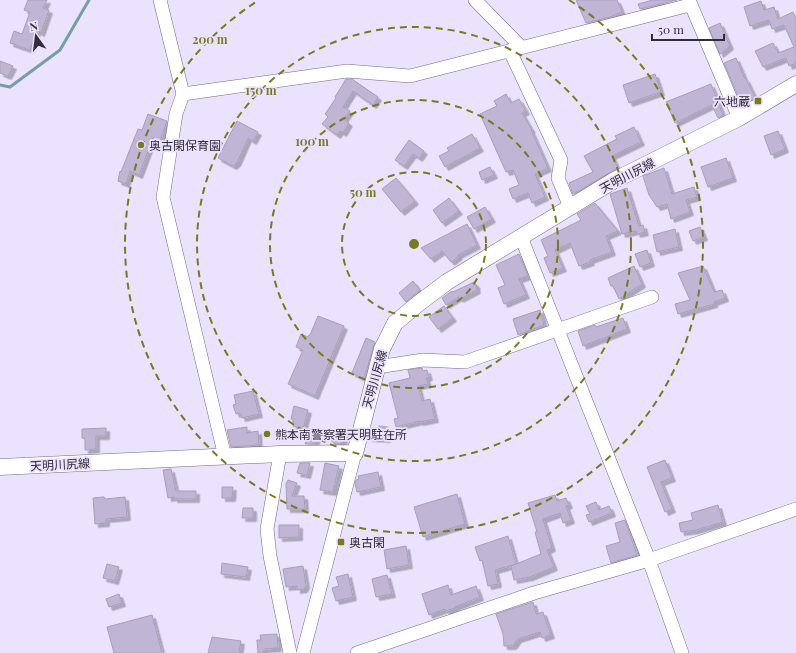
<svg xmlns="http://www.w3.org/2000/svg" width="796" height="653" viewBox="0 0 796 653" font-family="'Playfair Display','Noto Sans JP',serif">
  <defs>
    <filter id="shadow"><feDropShadow dx="3.5" dy="3.5" stdDeviation="0" flood-color="#0004"/></filter>
  </defs>
  <rect width="100%" height="100%" fill="#ebe2fd"/>
  <g fill="none" stroke-linecap="round" stroke-linejoin="round">
    <!-- stream -->
    <polyline stroke="#769ea3" stroke-width="3" points="0,85 10,87 60,50 89,0"/>
  </g>
  <!-- building -->
  <g fill="#c1b5d5" stroke="#a99dbd" filter="url(#shadow)">
    <polygon points="28,0 47,0 43,8 49,10 41,33 37,31 30,50 10,43 14,31 22,34 30,12 24,10"/>
    <polygon points="576,0 617,0 622,12 610,17 586,23"/>
    <polygon points="653,0 677,0 640,9 638,4"/>
    <polygon points="761,1 764,10 774,7 778,19 793,12 796,18 796,63 789,66 786,58 763,67 755,51 773,43 778,53 794,47 784,25 772,29 769,20 750,26 744,7"/>
    <polygon points="720,23 730,46 720,54 709,28"/>
    <polygon points="736,58 745,79 746,79 755,97 742,105 724,63"/>
    <polygon points="0,61 13,66 8,76 0,73"/>
    <polygon points="655,74 661,92 629,103 623,85"/>
    <polygon points="346,79 352,79 378,97 373,105 353,91 343,107 350,111 344,119 349,123 343,133 340,131 337,135 322,124 328,117 325,114 336,98 335,97"/>
    <polygon points="711,84 723,115 718,118 712,105 675,123 666,102"/>
    <polygon points="506,94 511,103 519,99 526,111 522,113 532,130 531,130 548,168 535,174 545,197 532,203 528,193 513,199 509,189 519,185 513,170 506,172 480,114 497,106 494,101"/>
    <polygon points="148,114 167,121 160,141 153,138 139,175 130,171 126,184 118,181 120,171 121,172 138,129 142,130"/>
    <polygon points="237,121 258,132 253,141 248,138 237,163 233,166 218,158"/>
    <polygon points="634,127 641,142 612,156 618,168 573,194 569,183 593,172 584,156 617,139 615,136"/>
    <polygon points="778,131 785,149 771,155 764,136"/>
    <polygon points="472,134 480,148 445,167 439,156 449,151 447,148"/>
    <polygon points="409,140 424,151 419,158 413,154 404,166 395,160"/>
    <polygon points="726,158 733,178 708,187 701,167"/>
    <polygon points="490,167 494,175 482,180 479,172"/>
    <polygon points="664,168 672,194 694,187 697,197 686,200 690,212 671,219 667,204 657,207 649,195 643,176"/>
    <polygon points="396,178 415,201 401,212 382,189"/>
    <polygon points="627,188 639,226 643,225 645,232 637,234 636,231 622,234 610,194"/>
    <polygon points="449,198 459,211 442,223 433,210"/>
    <polygon points="595,203 618,231 606,236 612,252 590,260 591,262 579,266 570,243 555,250 563,268 550,273 544,258 548,256 541,240 581,220 577,214"/>
    <polygon points="485,207 492,219 474,229 467,217"/>
    <polygon points="467,224 477,245 458,255 459,256 451,262 442,251 431,259 421,248"/>
    <polygon points="700,227 704,237 693,241 689,231"/>
    <polygon points="675,229 679,247 657,252 653,235"/>
    <polygon points="647,250 651,263 640,267 635,254"/>
    <polygon points="519,254 528,276 519,279 526,295 504,304 498,288 505,285 496,265"/>
    <polygon points="634,266 642,284 619,299 613,286 611,286 608,278"/>
    <polygon points="703,266 714,292 722,290 725,298 714,302 714,304 678,314 675,304 690,300 678,273"/>
    <polygon points="413,281 420,290 406,302 399,293"/>
    <polygon points="474,282 477,286 476,287 477,290 460,299 459,297 446,305 442,298 452,291 453,292"/>
    <polygon points="444,306 453,318 438,329 429,317"/>
    <polygon points="540,310 544,325 518,335 513,319"/>
    <polygon points="318,316 344,326 315,396 288,384 303,350 296,347 301,334 308,337 309,335 310,335"/>
    <polygon points="623,318 627,329 583,346 578,331 595,325 596,327"/>
    <polygon points="366,338 375,342 364,379 352,373"/>
    <polygon points="422,368 423,371 427,370 429,377 426,378 428,384 418,386 422,401 430,399 435,419 420,422 420,421 396,427 394,419 398,418 389,383 410,378 408,370"/>
    <polygon points="253,391 259,414 242,418 240,413 236,414 233,405 236,404 234,395"/>
    <polygon points="294,406 308,410 303,429 293,426 293,419 291,419"/>
    <polygon points="379,426 388,427 387,439 369,438 371,428 379,428"/>
    <polygon points="247,427 247,433 258,431 259,445 231,447 227,430"/>
    <polygon points="106,428 106,436 96,436 96,449 85,450 85,439 82,438 82,429"/>
    <polygon points="310,429 318,432 315,444 305,444"/>
    <polygon points="340,429 347,434 341,444 336,444 330,440 332,432 338,432"/>
    <polygon points="665,460 672,478 661,482 672,509 665,512 647,467"/>
    <polygon points="300,463 310,463 307,475 297,473"/>
    <polygon points="325,463 339,466 333,492 320,490"/>
    <polygon points="171,469 176,491 196,491 196,499 174,499 174,497 168,498 163,470"/>
    <polygon points="378,472 381,487 357,492 355,484 356,480 359,479 358,476"/>
    <polygon points="288,480 297,483 292,496 304,496 305,509 287,509 286,484"/>
    <polygon points="222,487 233,487 232,498 222,498"/>
    <polygon points="457,494 465,524 423,537 414,507"/>
    <polygon points="555,495 557,501 566,498 569,505 566,506 571,520 563,523 560,513 543,519 552,548 547,550 554,567 530,577 514,580 511,566 541,554 535,532 537,532 528,503"/>
    <polygon points="104,497 105,499 125,497 127,517 106,519 106,523 95,524 93,498"/>
    <polygon points="596,502 599,510 609,506 612,513 589,522 586,515 590,514 586,506"/>
    <polygon points="718,505 723,522 696,530 681,532 679,523 693,520 691,513"/>
    <polygon points="243,508 253,508 253,518 242,518"/>
    <polygon points="625,520 637,555 611,563 606,546 620,542 615,523"/>
    <polygon points="279,525 299,525 299,537 279,538"/>
    <polygon points="508,536 516,564 495,570 498,584 488,586 482,560 480,561 475,547"/>
    <polygon points="406,546 409,565 387,569 384,550"/>
    <polygon points="222,563 248,567 246,577 221,574"/>
    <polygon points="107,564 119,567 115,581 103,578"/>
    <polygon points="303,566 306,585 304,589 297,590 297,586 286,587 283,569"/>
    <polygon points="348,574 353,597 336,601 332,588 339,586 336,577"/>
    <polygon points="387,575 392,594 376,597 372,579"/>
    <polygon points="448,585 451,595 476,586 480,597 455,607 455,608 446,611 445,609 429,615 422,594"/>
    <polygon points="119,594 122,603 109,607 106,599"/>
    <polygon points="533,602 536,614 543,612 551,635 542,638 540,632 518,639 513,646 504,646 503,634 496,614"/>
    <polygon points="152,615 162,653 114,653 107,627"/>
    <polygon points="277,634 278,648 264,649 263,653 258,653 257,640 261,640 260,635"/>
    <polygon points="212,637 241,641 239,653 208,653"/>
  </g>
  <g fill="none" stroke-linecap="round" stroke-linejoin="round">
    <defs>
      <g id="minor">
        <polyline points="160,0 183,94 176,114 163,197 225,457"/>
        <polyline points="475,0 521,47"/>
        <polyline points="689,0 739,118"/>
        <polyline points="510,51 561,160 558,178 570,207"/>
        <polyline points="183,94 347,71 410,76 690,5"/>
        <polyline points="521,237 649,560 682,653"/>
        <polyline points="377,367 423,360 465,362 652,297"/>
        <polyline points="280,454 267,529 270,556 290,653"/>
        <polyline points="303,653 355,453"/>
        <polyline points="357,653 534,593 649,560 796,509"/>
      </g>
      <polyline id="major" points="0,467 280,454 355,453 382,349 395,323 419,303 447,282 613,181 739,118 796,84"/>
    </defs>
    <!-- minor casing -->
    <use href="#minor" stroke="#746987" stroke-width="14"/>
    <!-- major casing -->
    <use href="#major" stroke="#746987" stroke-width="17"/>
    <!-- minor -->
    <use href="#minor" stroke="#fff" stroke-width="13"/>
    <!-- major -->
    <use href="#major" stroke="#fff" stroke-width="16"/>
  </g>
  <!-- distance rings -->
  <g fill="none" stroke="#787921" stroke-width="2" stroke-dasharray="7 5">
    <circle cx="414" cy="244" r="72"/>
    <circle cx="414" cy="244" r="144"/>
    <circle cx="414" cy="244" r="217"/>
    <path d="M569 0A289 289 0 1 1 259 0"/>
  </g>
  <!-- markers -->
  <g fill="#787921" stroke="#ebe2fd" stroke-width="1.5">
    <rect x="754" y="97" width="8" height="8" rx="2"/>
    <circle cx="141" cy="145" r="4"/>
    <circle cx="267" cy="434" r="4"/>
    <rect x="337" y="538" width="8" height="8" rx="2"/>
  </g>
  <g text-anchor="middle" dominant-baseline="central" stroke-width="3.5" stroke-linejoin="round" paint-order="stroke">
    <!-- poi labels -->
    <g font-size="12" fill="#312c39" stroke="#ebe2fd" text-anchor="start">
      <text x="750" y="101" text-anchor="end">六地蔵</text>
      <text x="149" y="145">奥古閑保育園</text>
      <text x="275" y="434">熊本南警察署天明駐在所</text>
      <text x="349" y="542">奥古閑</text>
    </g>
    <!-- street labels -->
    <g font-size="12" fill="#312c39" stroke="#ebe2fd">
      <text transform="translate(627 175) rotate(-28)">天明川尻線</text>
      <text transform="translate(374 379) rotate(-74)">天明川尻線</text>
      <text transform="translate(60 464) rotate(-3)">天明川尻線</text>
    </g>
  </g>
  <circle cx="414" cy="244" r="6" fill="#787921" stroke="#ebe2fd" stroke-width="2"/>
  <g font-size="12" text-anchor="middle" font-weight="bold" fill="#787921" stroke="#ebe2fd" stroke-width="3.5" stroke-linejoin="round" paint-order="stroke">
    <text x="210" y="44">200 m</text>
    <text x="261" y="95">150 m</text>
    <text x="312" y="146">100 m</text>
    <text x="363" y="197">50 m</text>
  </g>
  <!-- north arrow -->
  <g transform="translate(36 36) rotate(346)" stroke="#ebe2fd" stroke-width="3" paint-order="stroke">
  <path d="M0-3L7 15L0 10L-7 15Z" fill="#312c39"/>
  <text y="-6" font-size="11" font-weight="bold" text-anchor="middle" fill="#312c39">N</text>
  </g>
  <!-- scale -->
  <path d="M652 34v6h72v-6" fill="none" stroke="#312c39" stroke-width="2"/>
  <text x="658" y="34" font-size="12" fill="#312c39" stroke="#ebe2fd" stroke-width="3" paint-order="stroke">50 m</text>
</svg>
